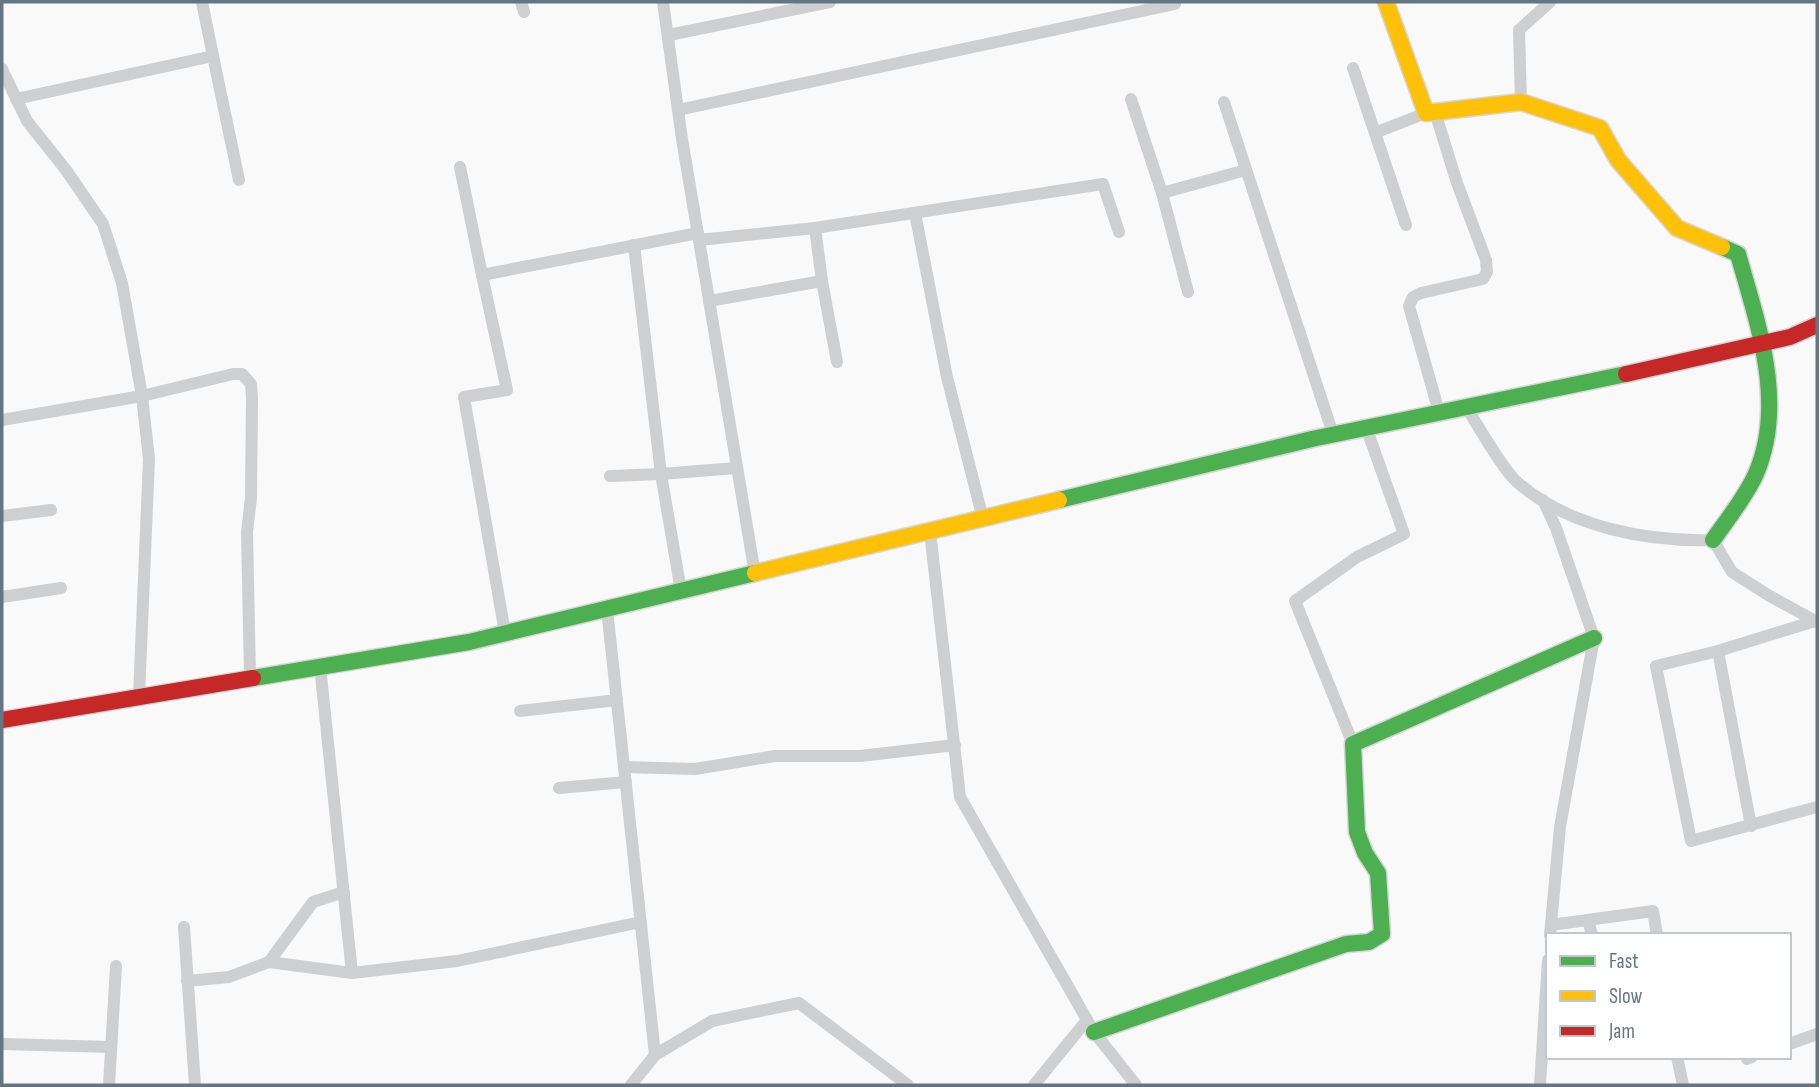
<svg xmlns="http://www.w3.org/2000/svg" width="1819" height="1087" viewBox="0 0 1819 1087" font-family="'Sofia Sans Condensed',sans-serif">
  <rect width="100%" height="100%" fill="#f9f9f9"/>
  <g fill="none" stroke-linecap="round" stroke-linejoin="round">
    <defs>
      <g id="fast">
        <polyline points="1059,500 1312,439 1626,374"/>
        <path d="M1713 540C1727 520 1744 499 1755 476 1787 405 1758 325 1738 254L1722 247"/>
        <polyline points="253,678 469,642 755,573"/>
        <polyline points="1094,1032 1346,944 1369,942 1382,934 1378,873 1365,853 1357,832 1353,744 1594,638"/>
      </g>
      <g id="slow">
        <polyline points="1386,2 1426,113 1521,102 1600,128 1618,160 1677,228 1722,247"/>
        <polyline points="755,573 1059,500"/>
      </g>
      <g id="jam">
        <polyline points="1626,374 1790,337 1817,325"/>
        <polyline points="2,720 253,678"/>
      </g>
    </defs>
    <!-- fast casing -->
    <use href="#fast" stroke="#d5d6d7" stroke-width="19"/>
    <!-- slow casing -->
    <use href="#slow" stroke="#d5d6d7" stroke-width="19"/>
    <!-- jam casing -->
    <use href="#jam" stroke="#d5d6d7" stroke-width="19"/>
    <!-- street -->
    <g stroke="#cecfd0" stroke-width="12">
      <polyline points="521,2 524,12"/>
      <polyline points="663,2 682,139 755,574"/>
      <polyline points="669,35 830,2"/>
      <polyline points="213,56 239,180"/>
      <polyline points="1353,68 1406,225"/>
      <polyline points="2,69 27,121 66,170 103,224 122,283 142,396 149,459 139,696"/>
      <polyline points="16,99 213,56 202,2"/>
      <polyline points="1131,99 1162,193"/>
      <polyline points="1224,102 1333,434"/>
      <polyline points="1521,102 1519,30 1550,2"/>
      <polyline points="678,110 1175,4"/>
      <polyline points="1435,112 1457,183 1486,260 1487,272 1483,279 1421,293 1413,297 1409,306 1439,412"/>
      <polyline points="1377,132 1426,113"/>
      <polyline points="460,167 482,275 698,233"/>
      <polyline points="915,213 947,377 983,519"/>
      <polyline points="815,228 822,281 837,362"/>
      <polyline points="699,240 815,228 1103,184 1119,232"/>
      <polyline points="634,245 661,474 736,468"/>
      <polyline points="482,275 507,390 464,397 505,633"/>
      <polyline points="1188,292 1162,193 1246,170"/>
      <polyline points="709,301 822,281"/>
      <path d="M1466 407C1478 425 1502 469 1517 482 1568 527 1647 542 1713 540L1732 572 1768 595 1817 622"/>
      <polyline points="2,420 142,396 233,374 242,374 251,384 252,398 251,498 247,532 250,677"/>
      <polyline points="610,476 661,474 681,591"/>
      <polyline points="1543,500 1556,528 1594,638 1560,827 1550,935"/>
      <polyline points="2,516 51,510"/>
      <polyline points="930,531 960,797 1094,1032 1136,1085"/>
      <polyline points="2,597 61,588"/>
      <polyline points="607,609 655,1055"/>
      <polyline points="1718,651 1815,621"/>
      <polyline points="320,666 352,973"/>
      <polyline points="520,711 617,700"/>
      <polyline points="1353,744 1295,601 1357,557 1404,534 1366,427"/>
      <polyline points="624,767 695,769 775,756 860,756 955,745"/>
      <polyline points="559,788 626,782"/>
      <polyline points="1751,826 1718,651 1656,666 1691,841 1817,807"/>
      <polyline points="1588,920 1592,935"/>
      <polyline points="1551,925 1653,911 1657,935"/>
      <polyline points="184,927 195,1085"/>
      <polyline points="269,962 313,902 344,892"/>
      <polyline points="187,981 229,977 269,962 352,973 457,961 641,922"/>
      <polyline points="2,1044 111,1047"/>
      <polyline points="1789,1044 1817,1034"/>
      <polyline points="1677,1057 1683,1085"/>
      <polyline points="1747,1059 1752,1057"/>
      <polyline points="109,1085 116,966"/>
      <polyline points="631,1085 655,1055 712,1021 799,1003 908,1085"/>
      <polyline points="1034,1085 1087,1020"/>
      <polyline points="1540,1085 1548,960"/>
    </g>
    <!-- fast -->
    <use href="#fast" stroke="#4caf50" stroke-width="16"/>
    <!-- slow -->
    <use href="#slow" stroke="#ffc107" stroke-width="16"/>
    <!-- jam -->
    <use href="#jam" stroke="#c62828" stroke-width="16"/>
  </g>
  <!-- border -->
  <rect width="1819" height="1087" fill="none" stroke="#657683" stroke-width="7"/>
  <!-- legend -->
  <rect x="1546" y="933" width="245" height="126" fill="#ffffff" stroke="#c1c8cd" stroke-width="2"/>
  <rect x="1560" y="956" width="35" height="10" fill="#4caf50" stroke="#c1c8cd" stroke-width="2"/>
  <text x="1609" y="968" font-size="21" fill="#657683">Fast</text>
  <rect x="1560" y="991" width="35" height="10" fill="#ffc107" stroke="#c1c8cd" stroke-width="2"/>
  <text x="1609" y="1003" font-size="21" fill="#657683">Slow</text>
  <rect x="1560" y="1026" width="35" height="10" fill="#c62828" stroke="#c1c8cd" stroke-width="2"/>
  <text x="1609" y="1038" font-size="21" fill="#657683">Jam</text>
</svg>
